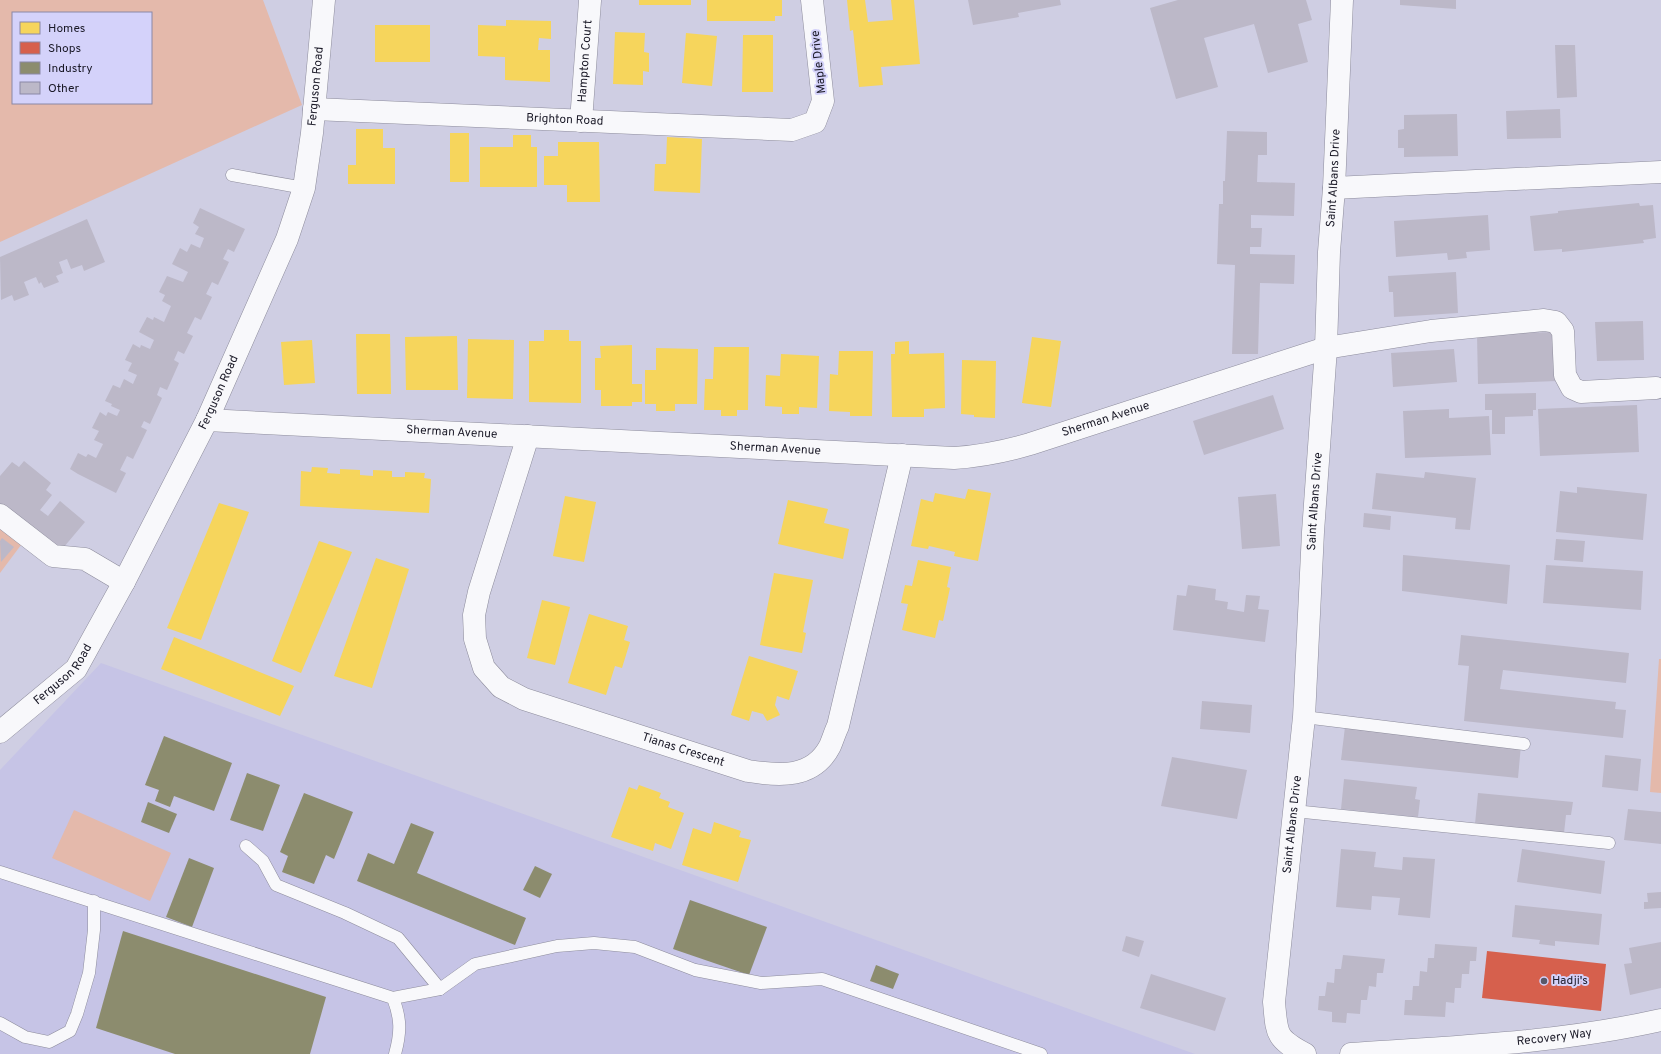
<svg xmlns="http://www.w3.org/2000/svg" width="1661" height="1054" viewBox="0 0 1661 1054" font-family="Overpass,sans-serif">
  <rect width="100%" height="100%" fill="#cfcee3"/>
  <!-- built -->
  <polygon fill="#c6c4e6" points="101,663 1195,1054 0,1054 0,770"/>
  <!-- green -->
  <g fill="#e4b9ab" fill-rule="evenodd">
    <path d="M0 0H263L302 105 0 242ZM13 13H151V103H13Z"/>
    <polygon points="0,520 24,541 0,573"/>
    <polygon points="1659,659 1661,659 1661,793 1650,792"/>
    <polygon points="74,810 171,853 150,901 52,858"/>
  </g>
  <!-- homes -->
  <g fill="#f6d55c">
    <rect x="639" y="0" width="52" height="5"/>
    <polygon points="707,0 782,0 782,16 775,16 775,21 707,21"/>
    <polygon points="847,0 865,0 868,22 893,20 891,0 914,0 920,64 881,67 883,85 859,87 853,30 850,31"/>
    <polygon points="506,20 551,21 551,39 539,38 538,50 550,50 550,82 505,80 505,57 478,56 478,25 506,26"/>
    <rect x="375" y="25" width="55" height="37"/>
    <polygon points="615,32 645,33 644,52 649,53 649,72 643,71 643,85 613,84"/>
    <polygon points="686,33 717,36 712,86 682,83"/>
    <polygon points="743,35 773,35 773,92 742,92"/>
    <polygon points="356,129 383,129 383,148 395,148 395,184 348,184 348,165 356,165"/>
    <rect x="450" y="133" width="19" height="49"/>
    <polygon points="513,135 531,135 531,147 537,147 537,187 480,187 480,147 513,147"/>
    <polygon points="667,137 702,139 700,193 654,191 655,164 666,164"/>
    <polygon points="558,142 599,142 600,202 567,202 567,185 544,185 544,156 558,156"/>
    <polygon points="544,330 569,330 569,341 581,341 581,403 529,402 529,341 544,341"/>
    <polygon points="356,334 390,334 391,394 357,394"/>
    <polygon points="457,336 458,390 406,390 405,337"/>
    <polygon points="1032,337 1061,341 1051,407 1022,403"/>
    <polygon points="468,339 514,340 513,399 467,398"/>
    <polygon points="312,340 315,383 284,385 281,342"/>
    <polygon points="909,341 909,354 944,353 945,408 924,409 924,417 892,417 891,354 895,354 895,342"/>
    <polygon points="632,345 632,384 642,384 642,402 632,402 632,406 601,406 601,390 595,390 595,358 601,358 600,346"/>
    <polygon points="714,347 749,347 748,410 737,410 737,416 721,416 721,410 704,410 705,379 713,379"/>
    <polygon points="656,348 698,349 697,404 675,404 675,411 656,411 656,404 645,404 645,370 656,370"/>
    <polygon points="839,351 873,351 872,416 850,416 850,412 829,411 830,374 838,375"/>
    <polygon points="781,354 819,356 817,408 799,407 799,414 782,414 782,407 765,406 766,375 780,376"/>
    <polygon points="962,360 996,361 995,418 974,417 974,415 961,414"/>
    <polygon points="312,467 328,468 327,473 340,474 340,469 360,470 360,475 373,476 373,470 392,471 392,477 405,477 405,472 425,473 424,478 431,479 429,513 300,506 301,471 311,472"/>
    <polygon points="968,489 991,493 978,561 954,556 955,552 929,546 928,549 911,546 921,499 933,502 935,493 965,499"/>
    <polygon points="565,496 596,502 584,562 553,556"/>
    <polygon points="788,500 828,509 824,523 849,529 843,559 778,544"/>
    <polygon points="219,503 249,512 201,640 167,628"/>
    <polygon points="319,541 352,552 301,673 272,661"/>
    <polygon points="376,558 409,569 372,688 334,676"/>
    <polygon points="918,560 951,567 947,587 950,588 943,621 939,620 935,638 902,630 908,604 901,603 905,585 912,586"/>
    <polygon points="774,573 813,580 803,632 806,633 802,653 760,645"/>
    <polygon points="542,600 570,607 555,665 527,658"/>
    <polygon points="589,614 628,626 624,640 630,642 622,668 615,666 606,695 568,683"/>
    <polygon points="174,637 294,686 280,716 161,669"/>
    <polygon points="749,656 798,671 789,700 777,696 775,705 780,715 767,721 763,714 752,711 749,721 731,715"/>
    <polygon points="639,785 661,793 659,798 670,802 668,807 684,813 671,849 655,843 653,851 611,837 629,787 637,790"/>
    <polygon points="714,822 741,831 739,837 751,840 738,882 682,865 693,828 711,834"/>
  </g>
  <!-- shops -->
  <polygon fill="#d6604d" points="1487,951 1606,964 1601,1011 1482,998"/>
  <!-- industry -->
  <g fill="#8c8c6e">
    <polygon points="164,736 232,763 214,811 174,796 170,807 155,801 159,790 145,785"/>
    <polygon points="247,773 280,785 263,831 230,820"/>
    <polygon points="304,793 353,812 334,859 326,855 314,884 282,872 288,856 280,852"/>
    <polygon points="148,802 177,814 169,833 141,822"/>
    <polygon points="411,823 434,832 417,873 526,918 515,945 357,881 368,853 394,864"/>
    <polygon points="189,858 214,868 192,927 166,917"/>
    <polygon points="535,866 552,874 540,898 523,890"/>
    <polygon points="690,900 767,927 749,975 673,949"/>
    <polygon points="123,931 326,997 310,1054 175,1054 96,1028"/>
    <polygon points="876,965 899,974 893,989 870,981"/>
  </g>
  <!-- building -->
  <g fill="#bcb8c8">
    <polygon points="968,0 1060,0 1061,5 1018,13 1019,17 973,25"/>
    <polygon points="1178,0 1306,0 1312,20 1298,24 1308,62 1268,73 1254,24 1204,38 1218,87 1176,99 1150,8"/>
    <polygon points="1400,0 1456,0 1456,9 1400,5"/>
    <polygon points="1555,45 1575,45 1577,97 1557,98"/>
    <polygon points="1560,109 1561,138 1507,139 1506,111"/>
    <polygon points="1457,114 1458,156 1404,157 1404,148 1398,148 1398,130 1404,129 1404,115"/>
    <polygon points="1227,131 1267,132 1267,155 1258,155 1257,182 1295,183 1294,216 1251,215 1251,228 1262,228 1261,247 1250,247 1250,254 1295,255 1294,284 1260,283 1258,354 1232,354 1235,265 1217,264 1219,204 1223,204 1223,181 1225,181"/>
    <polygon points="1639,203 1640,206 1653,205 1656,238 1643,240 1644,243 1562,252 1562,249 1534,251 1530,216 1558,213 1558,211"/>
    <polygon points="200,208 245,229 234,252 228,249 223,259 229,262 218,285 212,282 206,294 212,297 201,320 195,317 187,333 193,336 184,354 178,351 174,360 179,363 167,390 160,387 157,395 162,398 150,424 144,421 141,427 147,430 133,459 127,456 120,470 126,473 116,493 78,474 70,469 78,453 86,457 88,454 96,458 103,444 94,440 99,431 92,428 100,412 106,416 108,412 117,416 120,410 111,406 112,404 105,401 113,385 120,388 124,379 133,384 137,375 128,371 132,363 125,360 133,344 140,348 141,345 150,349 154,340 139,332 147,317 153,320 154,317 164,322 171,306 162,301 165,295 159,292 167,276 183,282 188,272 172,264 180,248 187,252 191,244 200,248 204,238 195,234 199,227 193,223"/>
    <polygon points="1488,215 1490,250 1466,252 1467,258 1448,260 1447,253 1396,257 1394,221"/>
    <polygon points="87,219 105,262 84,271 82,265 71,269 67,259 59,262 63,273 56,276 59,282 44,288 41,282 39,284 36,277 24,282 29,295 14,301 12,295 1,300 0,257"/>
    <polygon points="1456,272 1458,313 1394,317 1393,292 1389,292 1388,276"/>
    <polygon points="1643,321 1644,360 1597,361 1595,322"/>
    <polygon points="1556,332 1557,381 1478,384 1477,334"/>
    <polygon points="1454,349 1457,382 1393,387 1391,353"/>
    <polygon points="1536,393 1536,410 1533,410 1533,416 1505,417 1505,434 1492,434 1492,410 1485,410 1485,394"/>
    <polygon points="1273,395 1284,429 1204,455 1193,421"/>
    <polygon points="1637,405 1639,452 1540,456 1538,409"/>
    <polygon points="1449,409 1449,418 1489,416 1491,455 1405,458 1403,411"/>
    <polygon points="24,461 51,483 46,490 52,495 40,510 48,516 60,501 85,522 58,554 0,506 0,476 12,462 19,467"/>
    <polygon points="1425,472 1476,478 1470,530 1455,529 1456,518 1372,509 1376,473 1424,478"/>
    <polygon points="1577,487 1647,494 1643,540 1556,532 1560,491 1577,493"/>
    <polygon points="1276,494 1280,546 1242,549 1238,497"/>
    <polygon points="1364,513 1391,516 1390,530 1363,527"/>
    <polygon points="2,538 14,547 1,562 0,541"/>
    <polygon points="1556,539 1585,541 1583,562 1554,560"/>
    <polygon points="1403,555 1510,565 1507,604 1402,591"/>
    <polygon points="1546,565 1643,571 1641,610 1543,603"/>
    <polygon points="1188,585 1216,589 1215,600 1228,602 1227,609 1244,612 1246,595 1260,596 1258,609 1269,610 1265,642 1173,630 1177,595 1186,596"/>
    <polygon points="1461,635 1629,653 1626,683 1503,670 1500,689 1616,702 1615,709 1626,710 1623,738 1464,721 1469,666 1458,665"/>
    <polygon points="1202,701 1252,705 1250,733 1200,729"/>
    <polygon points="1345,727 1521,745 1518,778 1341,760"/>
    <polygon points="1605,755 1641,759 1638,791 1602,787"/>
    <polygon points="1172,757 1247,770 1237,819 1161,806"/>
    <polygon points="1344,779 1417,787 1415,799 1420,800 1418,817 1341,809"/>
    <polygon points="1478,793 1573,802 1571,815 1566,815 1564,833 1475,824"/>
    <polygon points="1628,809 1661,812 1661,844 1624,840"/>
    <polygon points="1341,849 1376,852 1374,867 1402,870 1403,857 1435,859 1430,918 1398,915 1400,898 1372,896 1371,910 1336,907"/>
    <polygon points="1522,849 1605,861 1601,894 1517,882"/>
    <polygon points="1661,892 1661,908 1644,909 1644,902 1648,902 1647,893"/>
    <polygon points="1515,905 1602,914 1599,945 1555,941 1555,946 1539,944 1540,940 1512,937"/>
    <polygon points="1126,936 1144,941 1139,957 1122,951"/>
    <polygon points="1661,942 1661,988 1630,995 1624,964 1632,963 1629,948"/>
    <polygon points="1435,944 1477,947 1476,961 1470,961 1469,974 1462,974 1461,988 1455,988 1454,1003 1446,1002 1445,1017 1404,1015 1405,1000 1412,1000 1413,986 1419,986 1420,971 1427,972 1428,958 1434,958"/>
    <polygon points="1343,955 1385,959 1383,973 1377,973 1376,987 1369,986 1367,1000 1361,1000 1360,1014 1347,1013 1346,1023 1332,1022 1332,1012 1318,1010 1319,996 1325,996 1327,982 1334,983 1335,969 1341,969"/>
    <polygon points="1151,974 1226,998 1215,1031 1140,1008"/>
  </g>
  <g fill="none" stroke-linecap="round" stroke-linejoin="round">
    <defs>
      <g id="lane">
        <polyline points="232,175 304,188"/>
        <polyline points="1304,717 1524,744"/>
        <polyline points="1294,811 1609,843"/>
        <polyline points="246,846 263,861 276,885 345,913 398,938 440,989"/>
        <polyline points="0,872 393,998 440,989 475,964 557,946 594,943 635,947 695,970 761,983 822,979 1041,1054"/>
        <path d="M393 998C401 1019 401 1032 395 1054"/>
        <polyline points="0,1023 25,1037 49,1042 70,1031 77,1014 89,973 94,930 94,901"/>
      </g>
      <g id="street">
        <path id="s1" d="M314 109 792 130 815 122 823 101 812 0"/>
        <path id="s2" d="M581 121 590 1"/>
        <polyline points="1334,188 1661,172"/>
        <path id="s3" d="M207 420 954 458C982 456 1003 452 1030 444L1326 348 1431 331 1544 320 1556 322 1563 331 1565 375 1572 388 1581 392 1656 388"/>
        <path id="s4" d="M528 436 479 592 474 615 475 639 484 668 501 687 524 699 748 771C779 776 813 779 830 746 833 739 835 732 838 726L902 455"/>
        <polyline points="0,515 53,556 85,559 124,582"/>
        <path id="s5" d="M0 732 76 669 124 582 207 420 287 239 304 188 312 133 324 0"/>
        <path id="s6" d="M1305 1054C1275 1038 1277 1034 1274 1002L1304 717 1313 532 1326 348 1329 252 1334 188 1342 0"/>
        <path id="s7" d="M1351 1054C1455 1047 1559 1043 1661 1020"/>
      </g>
    </defs>
    <!-- lane casing -->
    <use href="#lane" stroke="#8d8c9c" stroke-width="13"/>
    <!-- street casing -->
    <use href="#street" stroke="#8d8c9c" stroke-width="23"/>
    <!-- lane -->
    <use href="#lane" stroke="#f8f8fb" stroke-width="12"/>
    <!-- street -->
    <use href="#street" stroke="#f8f8fb" stroke-width="22"/>
  </g>
  <!-- markers -->
  <circle fill="#595869" stroke="#d4d2fa" stroke-width="1.5" cx="1544" cy="981" r="4"/>
  <g text-anchor="middle" dominant-baseline="central" stroke-width="4" stroke-linejoin="round" paint-order="stroke">
    <!-- street labels -->
    <g font-size="12" fill="#1a1927" stroke="#d4d2fa">
      <text stroke="none"><textPath href="#s2" startOffset="60">Hampton Court</textPath></text>
      <text transform="translate(819 62) rotate(-96)">Maple Drive</text>
      <text stroke="none"><textPath href="#s5" startOffset="734">Ferguson Road</textPath></text>
      <text stroke="none"><textPath href="#s1" startOffset="251">Brighton Road</textPath></text>
      <text stroke="none"><textPath href="#s6" startOffset="892">Saint Albans Drive</textPath></text>
      <text stroke="none"><textPath href="#s5" startOffset="410">Ferguson Road</textPath></text>
      <text stroke="none"><textPath href="#s3" startOffset="905">Sherman Avenue</textPath></text>
      <text stroke="none"><textPath href="#s3" startOffset="245">Sherman Avenue</textPath></text>
      <text stroke="none"><textPath href="#s3" startOffset="569">Sherman Avenue</textPath></text>
      <text stroke="none"><textPath href="#s6" startOffset="568">Saint Albans Drive</textPath></text>
      <text stroke="none"><textPath href="#s5" startOffset="86">Ferguson Road</textPath></text>
      <text stroke="none"><textPath href="#s4" startOffset="460">Tianas Crescent</textPath></text>
      <text stroke="none"><textPath href="#s6" startOffset="244">Saint Albans Drive</textPath></text>
      <text stroke="none"><textPath href="#s7" startOffset="204">Recovery Way</textPath></text>
    </g>
    <!-- poi labels -->
    <g font-size="12" fill="#1a1927" stroke="#d4d2fa" text-anchor="start">
      <text x="1552" y="981">Hadji's</text>
    </g>
  </g>
  <!-- legend -->
  <rect x="12" y="12" width="140" height="92" fill="#d4d2fa" stroke="#8a88a6"/>
  <rect x="20" y="22" width="20" height="12" fill="#f6d55c" stroke="#8a88a6"/>
  <text x="48" y="32" font-size="12" fill="#1a1927">Homes</text>
  <rect x="20" y="42" width="20" height="12" fill="#d6604d" stroke="#8a88a6"/>
  <text x="48" y="52" font-size="12" fill="#1a1927">Shops</text>
  <rect x="20" y="62" width="20" height="12" fill="#8c8c6e" stroke="#8a88a6"/>
  <text x="48" y="72" font-size="12" fill="#1a1927">Industry</text>
  <rect x="20" y="82" width="20" height="12" fill="#bcb8c8" stroke="#8a88a6"/>
  <text x="48" y="92" font-size="12" fill="#1a1927">Other</text>
</svg>
